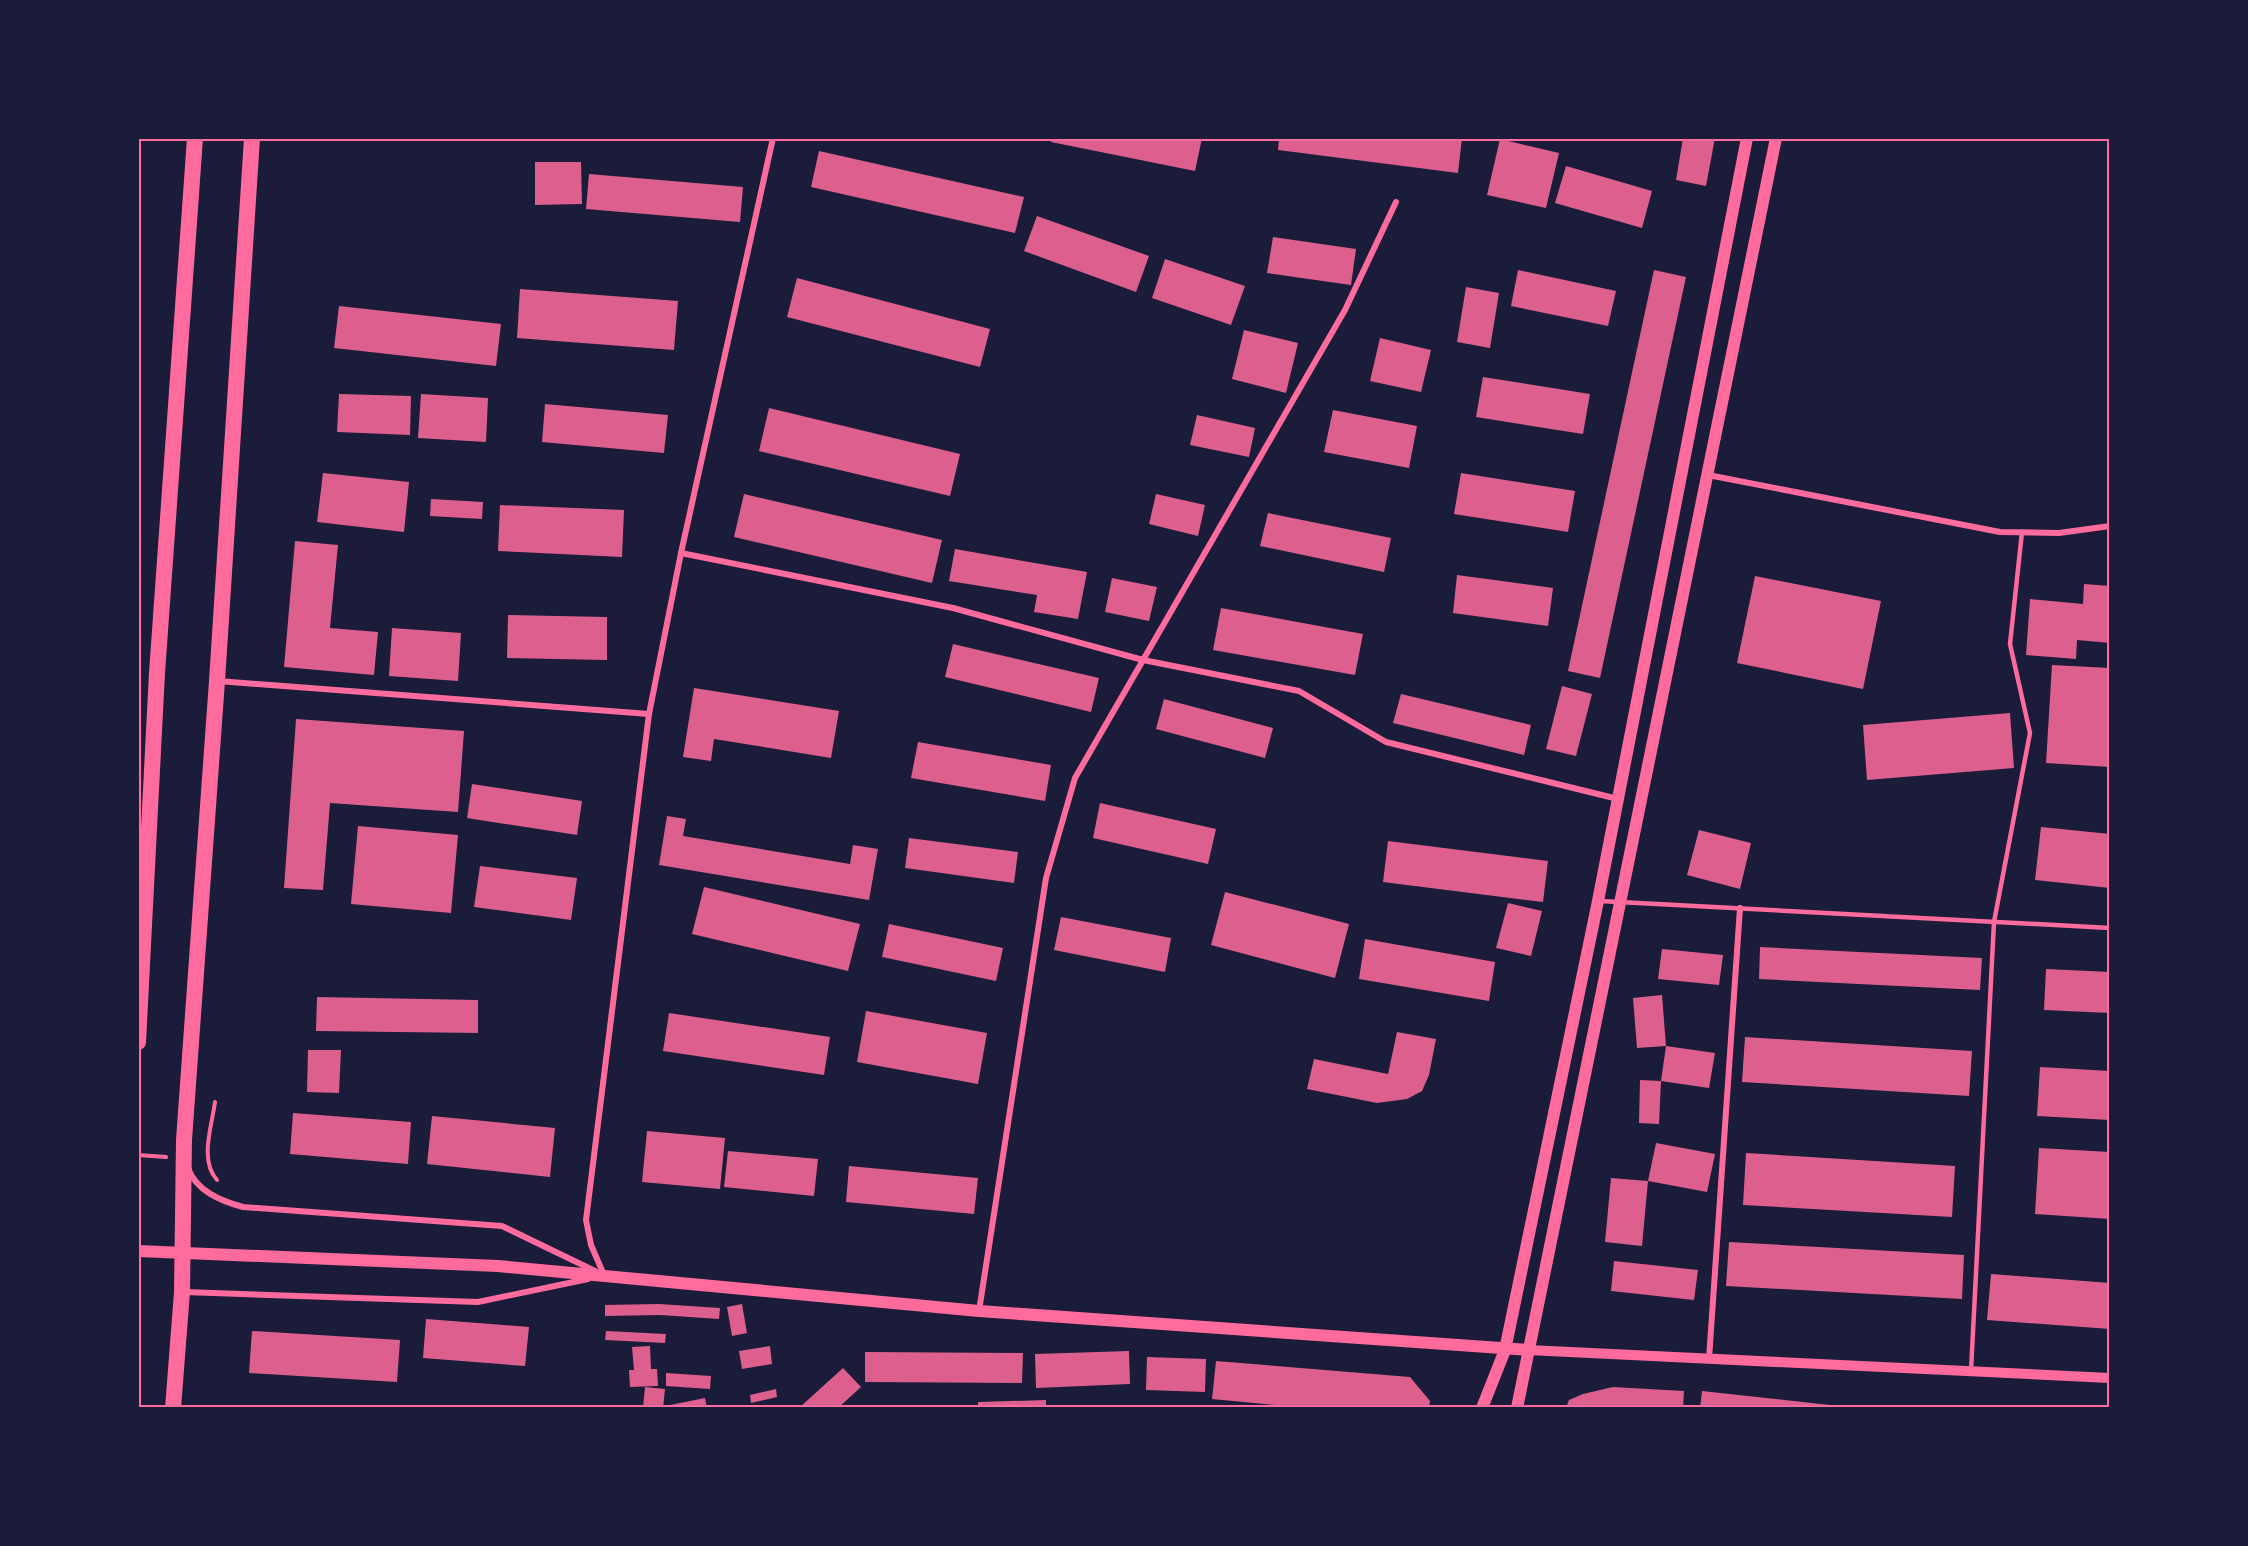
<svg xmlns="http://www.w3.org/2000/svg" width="2248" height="1546" viewBox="0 0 2248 1546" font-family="'Titillium Web',sans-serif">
  <rect width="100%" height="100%" fill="#1b1b3a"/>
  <!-- building -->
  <g fill="#dd5f8e">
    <polygon points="1052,138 1202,138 1195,171 1051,142"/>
    <polygon points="1279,138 1462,138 1458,173 1278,150"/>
    <polygon points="1683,138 1715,138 1706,186 1676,180"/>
    <polygon points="1500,139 1559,153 1546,208 1487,195"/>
    <polygon points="819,151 1024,197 1015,233 811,187"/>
    <polygon points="535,162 581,162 582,204 535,205"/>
    <polygon points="1566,166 1652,191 1642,228 1555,203"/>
    <polygon points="589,174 743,187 740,222 586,209"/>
    <polygon points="1037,216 1149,256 1136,292 1024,251"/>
    <polygon points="1273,237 1356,249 1351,285 1267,273"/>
    <polygon points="1165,259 1245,286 1231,325 1152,298"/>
    <polygon points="1518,270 1616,291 1608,326 1511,306"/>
    <polygon points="1654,270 1686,277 1600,678 1568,671"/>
    <polygon points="797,278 990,329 980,367 787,317"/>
    <polygon points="1466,287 1499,293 1490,348 1457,342"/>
    <polygon points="520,289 678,301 674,350 517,338"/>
    <polygon points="339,306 501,324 496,366 334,348"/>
    <polygon points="1244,330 1298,343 1286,393 1232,379"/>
    <polygon points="1380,338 1431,350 1421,392 1370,381"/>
    <polygon points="1483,377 1590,394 1583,434 1476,417"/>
    <polygon points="339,394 411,396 410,435 337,432"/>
    <polygon points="421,394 488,398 486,442 418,438"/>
    <polygon points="545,404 668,415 664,453 542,442"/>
    <polygon points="769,408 960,454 950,496 759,451"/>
    <polygon points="1333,410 1417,426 1409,468 1324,452"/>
    <polygon points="1197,415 1255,428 1249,457 1190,445"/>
    <polygon points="323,473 409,482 404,532 317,522"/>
    <polygon points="1461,473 1575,491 1568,532 1454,514"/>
    <polygon points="744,494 942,540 932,583 734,537"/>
    <polygon points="1156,494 1205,505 1198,536 1149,524"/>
    <polygon points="431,499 483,502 482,519 430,516"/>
    <polygon points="500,505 624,510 622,557 498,551"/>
    <polygon points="1268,513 1391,538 1384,572 1260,546"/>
    <polygon points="295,541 338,545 330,628 378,632 374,675 284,667"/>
    <polygon points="955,549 1087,572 1078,619 1034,612 1037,595 949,581"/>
    <polygon points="1457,575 1553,588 1548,626 1453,613"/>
    <polygon points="1755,576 1881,601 1863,689 1737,663"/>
    <polygon points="1112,578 1157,587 1149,621 1105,612"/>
    <polygon points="2084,584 2110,586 2110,643 2077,640 2076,659 2026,655 2030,599 2083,604"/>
    <polygon points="1221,608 1363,634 1355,675 1213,650"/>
    <polygon points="508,615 607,617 607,660 507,658"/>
    <polygon points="392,628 461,633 458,681 389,676"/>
    <polygon points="953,644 1099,678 1091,712 945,677"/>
    <polygon points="2052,665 2110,668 2110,767 2046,763"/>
    <polygon points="1562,686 1592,694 1576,756 1546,749"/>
    <polygon points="694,688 839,711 831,758 714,739 711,761 683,757"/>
    <polygon points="1401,694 1531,725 1524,755 1393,723"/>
    <polygon points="1164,699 1273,728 1265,758 1156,729"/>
    <polygon points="2010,713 2014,768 1867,780 1863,725"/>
    <polygon points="296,719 464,731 458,812 330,803 323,890 284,888"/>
    <polygon points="918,742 1051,765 1045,801 911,778"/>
    <polygon points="472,784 582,801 577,835 467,818"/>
    <polygon points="1100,803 1216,829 1208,864 1093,838"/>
    <polygon points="667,816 686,819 683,836 850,864 853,845 878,849 869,900 659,865"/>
    <polygon points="358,826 458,835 451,913 351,904"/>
    <polygon points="2041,827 2110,834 2110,888 2035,880"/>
    <polygon points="1699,830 1751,843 1740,889 1687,875"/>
    <polygon points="909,838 1018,852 1014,883 905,868"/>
    <polygon points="1388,841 1548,861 1543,902 1383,882"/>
    <polygon points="480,866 577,878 571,920 474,907"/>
    <polygon points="704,887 860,924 848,971 692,934"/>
    <polygon points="1225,892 1349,924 1335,978 1211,945"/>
    <polygon points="1508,903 1542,911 1531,956 1496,948"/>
    <polygon points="1061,917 1171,938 1165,972 1054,950"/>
    <polygon points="889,924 1003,948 996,981 882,957"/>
    <polygon points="1365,939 1495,962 1489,1001 1359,979"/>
    <polygon points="1760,947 1982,958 1980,990 1759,979"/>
    <polygon points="1662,949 1723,955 1719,985 1658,979"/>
    <polygon points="2046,969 2110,972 2110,1013 2044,1010"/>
    <polygon points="1662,995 1666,1046 1637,1048 1633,998"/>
    <polygon points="317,997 478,1000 478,1033 316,1031"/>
    <polygon points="866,1011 987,1033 978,1084 857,1062"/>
    <polygon points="669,1013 830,1037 824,1075 663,1051"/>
    <polygon points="1397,1032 1436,1039 1429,1075 1422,1091 1407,1099 1377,1103 1307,1089 1314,1059 1388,1074"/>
    <polygon points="1745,1037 1972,1051 1969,1096 1742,1082"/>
    <polygon points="1666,1046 1715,1053 1709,1088 1661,1081"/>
    <polygon points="308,1050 341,1050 339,1093 307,1092"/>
    <polygon points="2040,1067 2110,1071 2110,1120 2037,1116"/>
    <polygon points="1640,1080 1661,1081 1659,1124 1639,1123"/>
    <polygon points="293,1113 411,1122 408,1164 290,1154"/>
    <polygon points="432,1116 555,1128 550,1177 427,1164"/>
    <polygon points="647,1131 725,1138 720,1189 642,1182"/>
    <polygon points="1656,1143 1715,1154 1707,1192 1648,1181"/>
    <polygon points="2039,1148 2110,1152 2110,1219 2035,1214"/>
    <polygon points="728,1151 818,1159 814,1196 724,1187"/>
    <polygon points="1746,1153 1955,1166 1952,1217 1743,1205"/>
    <polygon points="849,1166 978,1178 974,1214 846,1202"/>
    <polygon points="1611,1178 1648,1181 1642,1246 1605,1242"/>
    <polygon points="1729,1242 1964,1255 1962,1299 1726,1286"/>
    <polygon points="1614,1261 1698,1270 1694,1300 1611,1291"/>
    <polygon points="1991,1274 2110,1283 2110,1329 1987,1320"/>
    <polygon points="659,1304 720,1308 719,1319 660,1315 605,1316 605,1305"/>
    <polygon points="742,1304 747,1333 732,1336 727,1307"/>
    <polygon points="426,1319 529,1327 525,1366 423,1358"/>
    <polygon points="252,1331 400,1340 397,1382 249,1373"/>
    <polygon points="606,1331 666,1334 665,1343 605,1340"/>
    <polygon points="650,1346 651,1369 657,1369 658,1386 630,1387 629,1370 634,1370 632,1347"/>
    <polygon points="770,1346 772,1364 742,1369 739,1351"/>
    <polygon points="1129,1351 1130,1384 1036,1388 1035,1354"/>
    <polygon points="865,1352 1023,1353 1022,1383 865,1382"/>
    <polygon points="1147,1357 1206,1359 1205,1392 1146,1390"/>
    <polygon points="1216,1361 1410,1377 1430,1401 1429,1408 1305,1408 1212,1399"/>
    <polygon points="843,1368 861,1387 838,1408 799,1408"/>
    <polygon points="666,1373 711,1376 710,1389 666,1386"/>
    <polygon points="645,1387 665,1389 663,1408 643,1408"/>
    <polygon points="1613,1387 1684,1391 1683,1408 1566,1408 1569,1400 1583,1394"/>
    <polygon points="776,1389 777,1397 751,1403 750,1395"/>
    <polygon points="1702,1391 1839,1406 1839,1408 1700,1408"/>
    <polygon points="705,1398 707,1408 670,1408 670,1405"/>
    <polygon points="1046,1400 1046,1408 978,1408 978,1402"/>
  </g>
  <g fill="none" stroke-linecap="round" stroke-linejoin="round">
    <!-- path -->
    <g stroke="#ff6b9d" stroke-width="4">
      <path d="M215 1102C212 1126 199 1160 217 1180"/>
      <polyline points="138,1155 166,1157"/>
    </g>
    <!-- service -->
    <g stroke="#ff6b9d" stroke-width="4.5">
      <polyline points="1600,901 2110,928"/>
      <polyline points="1971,1371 1994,922 2030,733 2010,644 2022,532"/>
    </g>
    <!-- minor -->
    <g stroke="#ff6b9d" stroke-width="6">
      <polyline points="1708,475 2000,532 2059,533 2110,526"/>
      <polyline points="681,553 953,608 1143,660 1299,691 1386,742 1618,799"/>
      <polyline points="218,681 649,714"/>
      <path d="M188 1168C196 1191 221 1201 243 1207L502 1226 595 1271"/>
      <polyline points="604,1275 591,1245 586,1220 649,714 681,553 773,138"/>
      <polyline points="184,1292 478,1302 588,1279"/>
      <polyline points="979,1311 1046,878 1075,778 1345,310 1396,202"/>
      <polyline points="1709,1359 1740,908"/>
    </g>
    <!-- tertiary -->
    <polyline stroke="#ff6b9d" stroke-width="10" points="1528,1350 2110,1378"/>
    <!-- secondary -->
    <g stroke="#ff6b9d" stroke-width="12">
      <polyline points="138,1251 498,1266 979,1311 1528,1350"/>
      <polyline points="1482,1408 1505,1350 1598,901 1747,138"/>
      <polyline points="1517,1408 1776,138"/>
    </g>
    <!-- trunk -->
    <g stroke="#ff6b9d" stroke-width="16">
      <polyline points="138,1042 157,673 195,138"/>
      <polyline points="173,1408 182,1292 184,1140 217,681 252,138"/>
    </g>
  </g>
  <!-- border -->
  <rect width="2248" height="1546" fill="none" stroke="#1b1b3a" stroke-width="279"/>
  <rect x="140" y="140" width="1968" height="1266" fill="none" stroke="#ff6b9d" stroke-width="2"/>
</svg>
